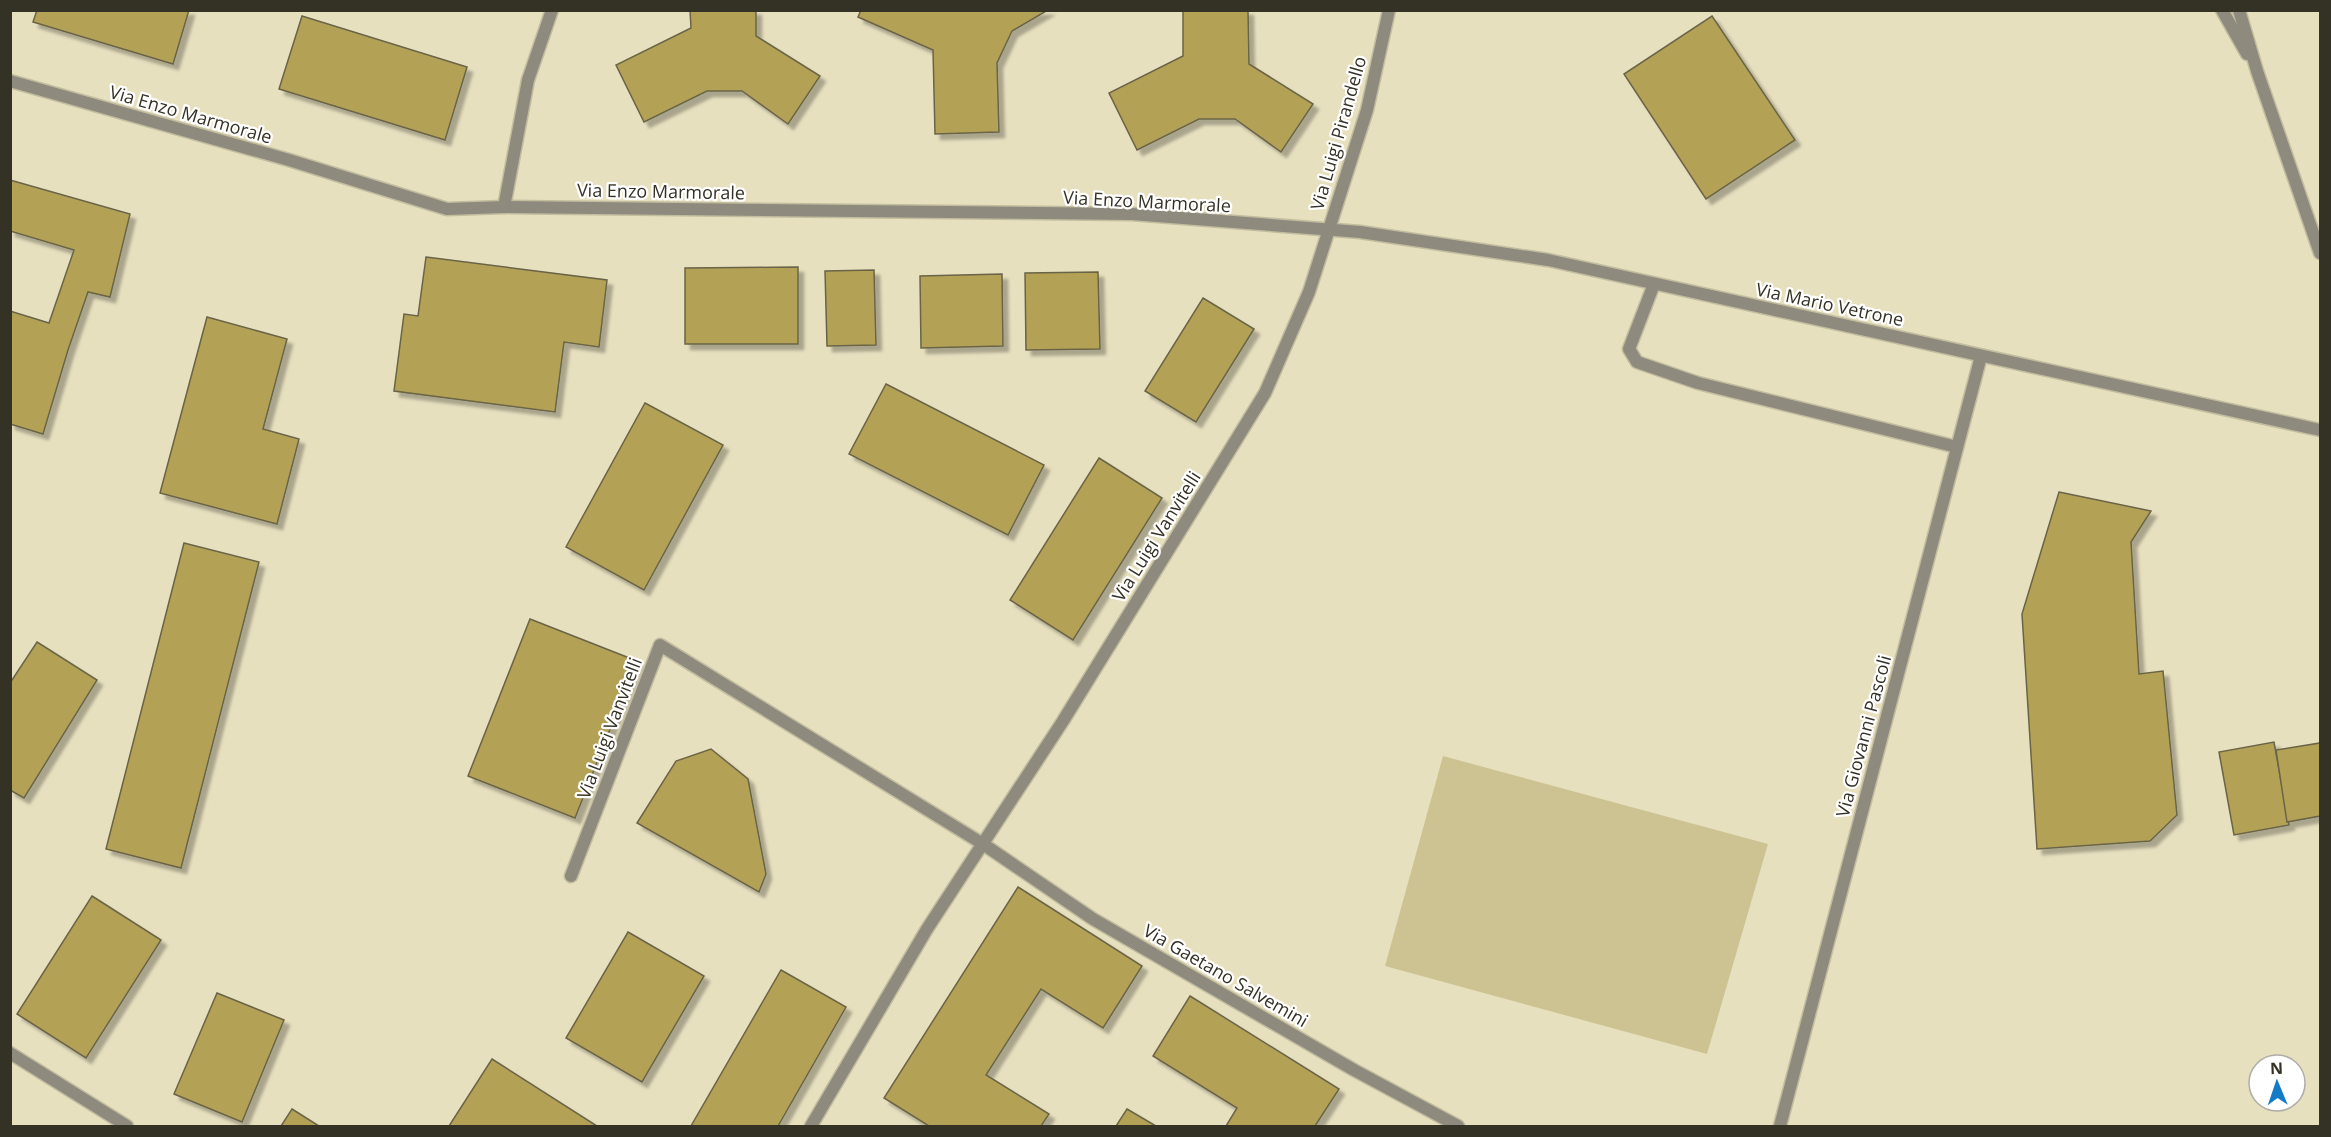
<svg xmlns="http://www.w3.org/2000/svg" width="2331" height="1137" viewBox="0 0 2331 1137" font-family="'Open Sans',sans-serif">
  <defs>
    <filter id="shadow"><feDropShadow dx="5.5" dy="5.5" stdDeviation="1.5" flood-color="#0004"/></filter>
  </defs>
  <rect width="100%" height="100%" fill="#e7e0bf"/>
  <!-- green -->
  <polygon fill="#cdc392" points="1443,756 1768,844 1707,1054 1385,966"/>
  <!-- building -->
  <g fill="#b3a256" stroke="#6a6447" stroke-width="1.5" filter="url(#shadow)">
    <polygon points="37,10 189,10 173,64 33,22"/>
    <polygon points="690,10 756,10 756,36 820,76 788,124 742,91 707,91 644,122 616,65 691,28"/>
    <polygon points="861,10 1048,10 1012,31 997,63 999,132 935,134 933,50 858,17"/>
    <polygon points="1183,10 1248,10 1249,64 1313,104 1281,152 1235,119 1199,119 1137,150 1109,93 1183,56"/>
    <polygon points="302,16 467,67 445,140 279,89"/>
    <polygon points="1712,16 1795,140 1706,199 1624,74"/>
    <polygon points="10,180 130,214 110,297 88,292 68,350 43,434 10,424 10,311 49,323 74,250 10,231"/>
    <polygon points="426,257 607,280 599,347 564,342 555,412 394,391 404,314 418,316"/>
    <polygon points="798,267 798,344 685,344 685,268"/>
    <polygon points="874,270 876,345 827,346 825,271"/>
    <polygon points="1098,272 1100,349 1026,350 1025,273"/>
    <polygon points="1002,274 1003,346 921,348 920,276"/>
    <polygon points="1203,298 1254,329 1196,422 1145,391"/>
    <polygon points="207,317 287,339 263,429 299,439 277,524 160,493"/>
    <polygon points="886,384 1044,465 1008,535 849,454"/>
    <polygon points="645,403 723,445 644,590 566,547"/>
    <polygon points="1099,458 1162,498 1073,640 1010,600"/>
    <polygon points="2059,492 2151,511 2131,542 2139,674 2163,671 2177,815 2150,841 2037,849 2022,614"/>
    <polygon points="184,543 259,562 181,868 106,849"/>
    <polygon points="530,619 637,661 575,818 468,776"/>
    <polygon points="37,642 97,680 24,798 10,790 10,683"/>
    <polygon points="2274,742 2289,825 2234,835 2219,752"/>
    <polygon points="2320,743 2320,816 2287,822 2276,750"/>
    <polygon points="711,749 748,779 766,874 759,892 637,823 676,761"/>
    <polygon points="1018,887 1142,966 1103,1028 1041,989 986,1075 1049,1114 1041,1126 929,1126 884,1098"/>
    <polygon points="92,896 161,940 86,1058 17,1014"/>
    <polygon points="628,932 704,976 642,1082 566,1038"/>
    <polygon points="781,970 846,1007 778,1126 691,1126"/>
    <polygon points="217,993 284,1020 242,1122 174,1094"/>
    <polygon points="1190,996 1339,1089 1315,1126 1226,1126 1237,1108 1153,1056"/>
    <polygon points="492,1059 597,1126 449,1126"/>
    <polygon points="292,1109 319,1126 281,1126"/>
    <polygon points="1127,1109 1156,1126 1116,1126"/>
  </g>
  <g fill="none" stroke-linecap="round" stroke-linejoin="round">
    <defs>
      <polyline id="lane" points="1654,284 1629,349 1637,362 1698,383 1957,447"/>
      <g id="street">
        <polyline points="2222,10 2247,54"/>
        <polyline points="2239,10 2257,71 2320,253"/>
        <polyline points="10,81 289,160 447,209 504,207 1132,214 1360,232 1548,260 2320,430"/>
        <polyline points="504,207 528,80 552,10"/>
        <polyline points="571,876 660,645 983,844 1093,919 1354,1070 1458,1126"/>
        <polyline points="10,1053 127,1126"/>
        <polyline points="811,1126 927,929 1063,721 1265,393 1309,292 1367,110 1389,10"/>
        <polyline points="1780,1126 1981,356"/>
      </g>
    </defs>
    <!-- lane casing -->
    <use href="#lane" stroke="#c3bda0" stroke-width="15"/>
    <!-- street casing -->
    <use href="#street" stroke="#c3bda0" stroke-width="15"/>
    <!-- lane -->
    <use href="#lane" stroke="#8e8b7e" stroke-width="12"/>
    <!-- street -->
    <use href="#street" stroke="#8e8b7e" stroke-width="12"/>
  </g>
  <g text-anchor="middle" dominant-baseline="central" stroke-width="4.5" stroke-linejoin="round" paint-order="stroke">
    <!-- street labels -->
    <g font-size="18" fill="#343125" stroke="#fff">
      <text transform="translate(191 114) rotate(16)">Via Enzo Marmorale</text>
      <text transform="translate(1338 133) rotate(-74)">Via Luigi Pirandello</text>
      <text transform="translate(661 191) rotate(1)">Via Enzo Marmorale</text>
      <text transform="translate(1147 201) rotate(3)">Via Enzo Marmorale</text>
      <text transform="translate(1830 304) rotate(12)">Via Mario Vetrone</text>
      <text transform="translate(1156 536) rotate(-58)">Via Luigi Vanvitelli</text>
      <text transform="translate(609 728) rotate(-69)">Via Luigi Vanvitelli</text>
      <text transform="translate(1863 736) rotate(-75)">Via Giovanni Pascoli</text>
      <text transform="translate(1226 975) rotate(30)">Via Gaetano Salvemini</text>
    </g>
  </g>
  <!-- border -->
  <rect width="2331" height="1137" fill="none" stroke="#343125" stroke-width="24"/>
  <!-- north arrow -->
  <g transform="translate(2277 1083) rotate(358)"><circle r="28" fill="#ffffff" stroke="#aeada8" stroke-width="1.5"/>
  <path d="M0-4.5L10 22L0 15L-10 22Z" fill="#147bc6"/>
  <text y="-9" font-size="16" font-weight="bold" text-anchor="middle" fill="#343125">N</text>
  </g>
</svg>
